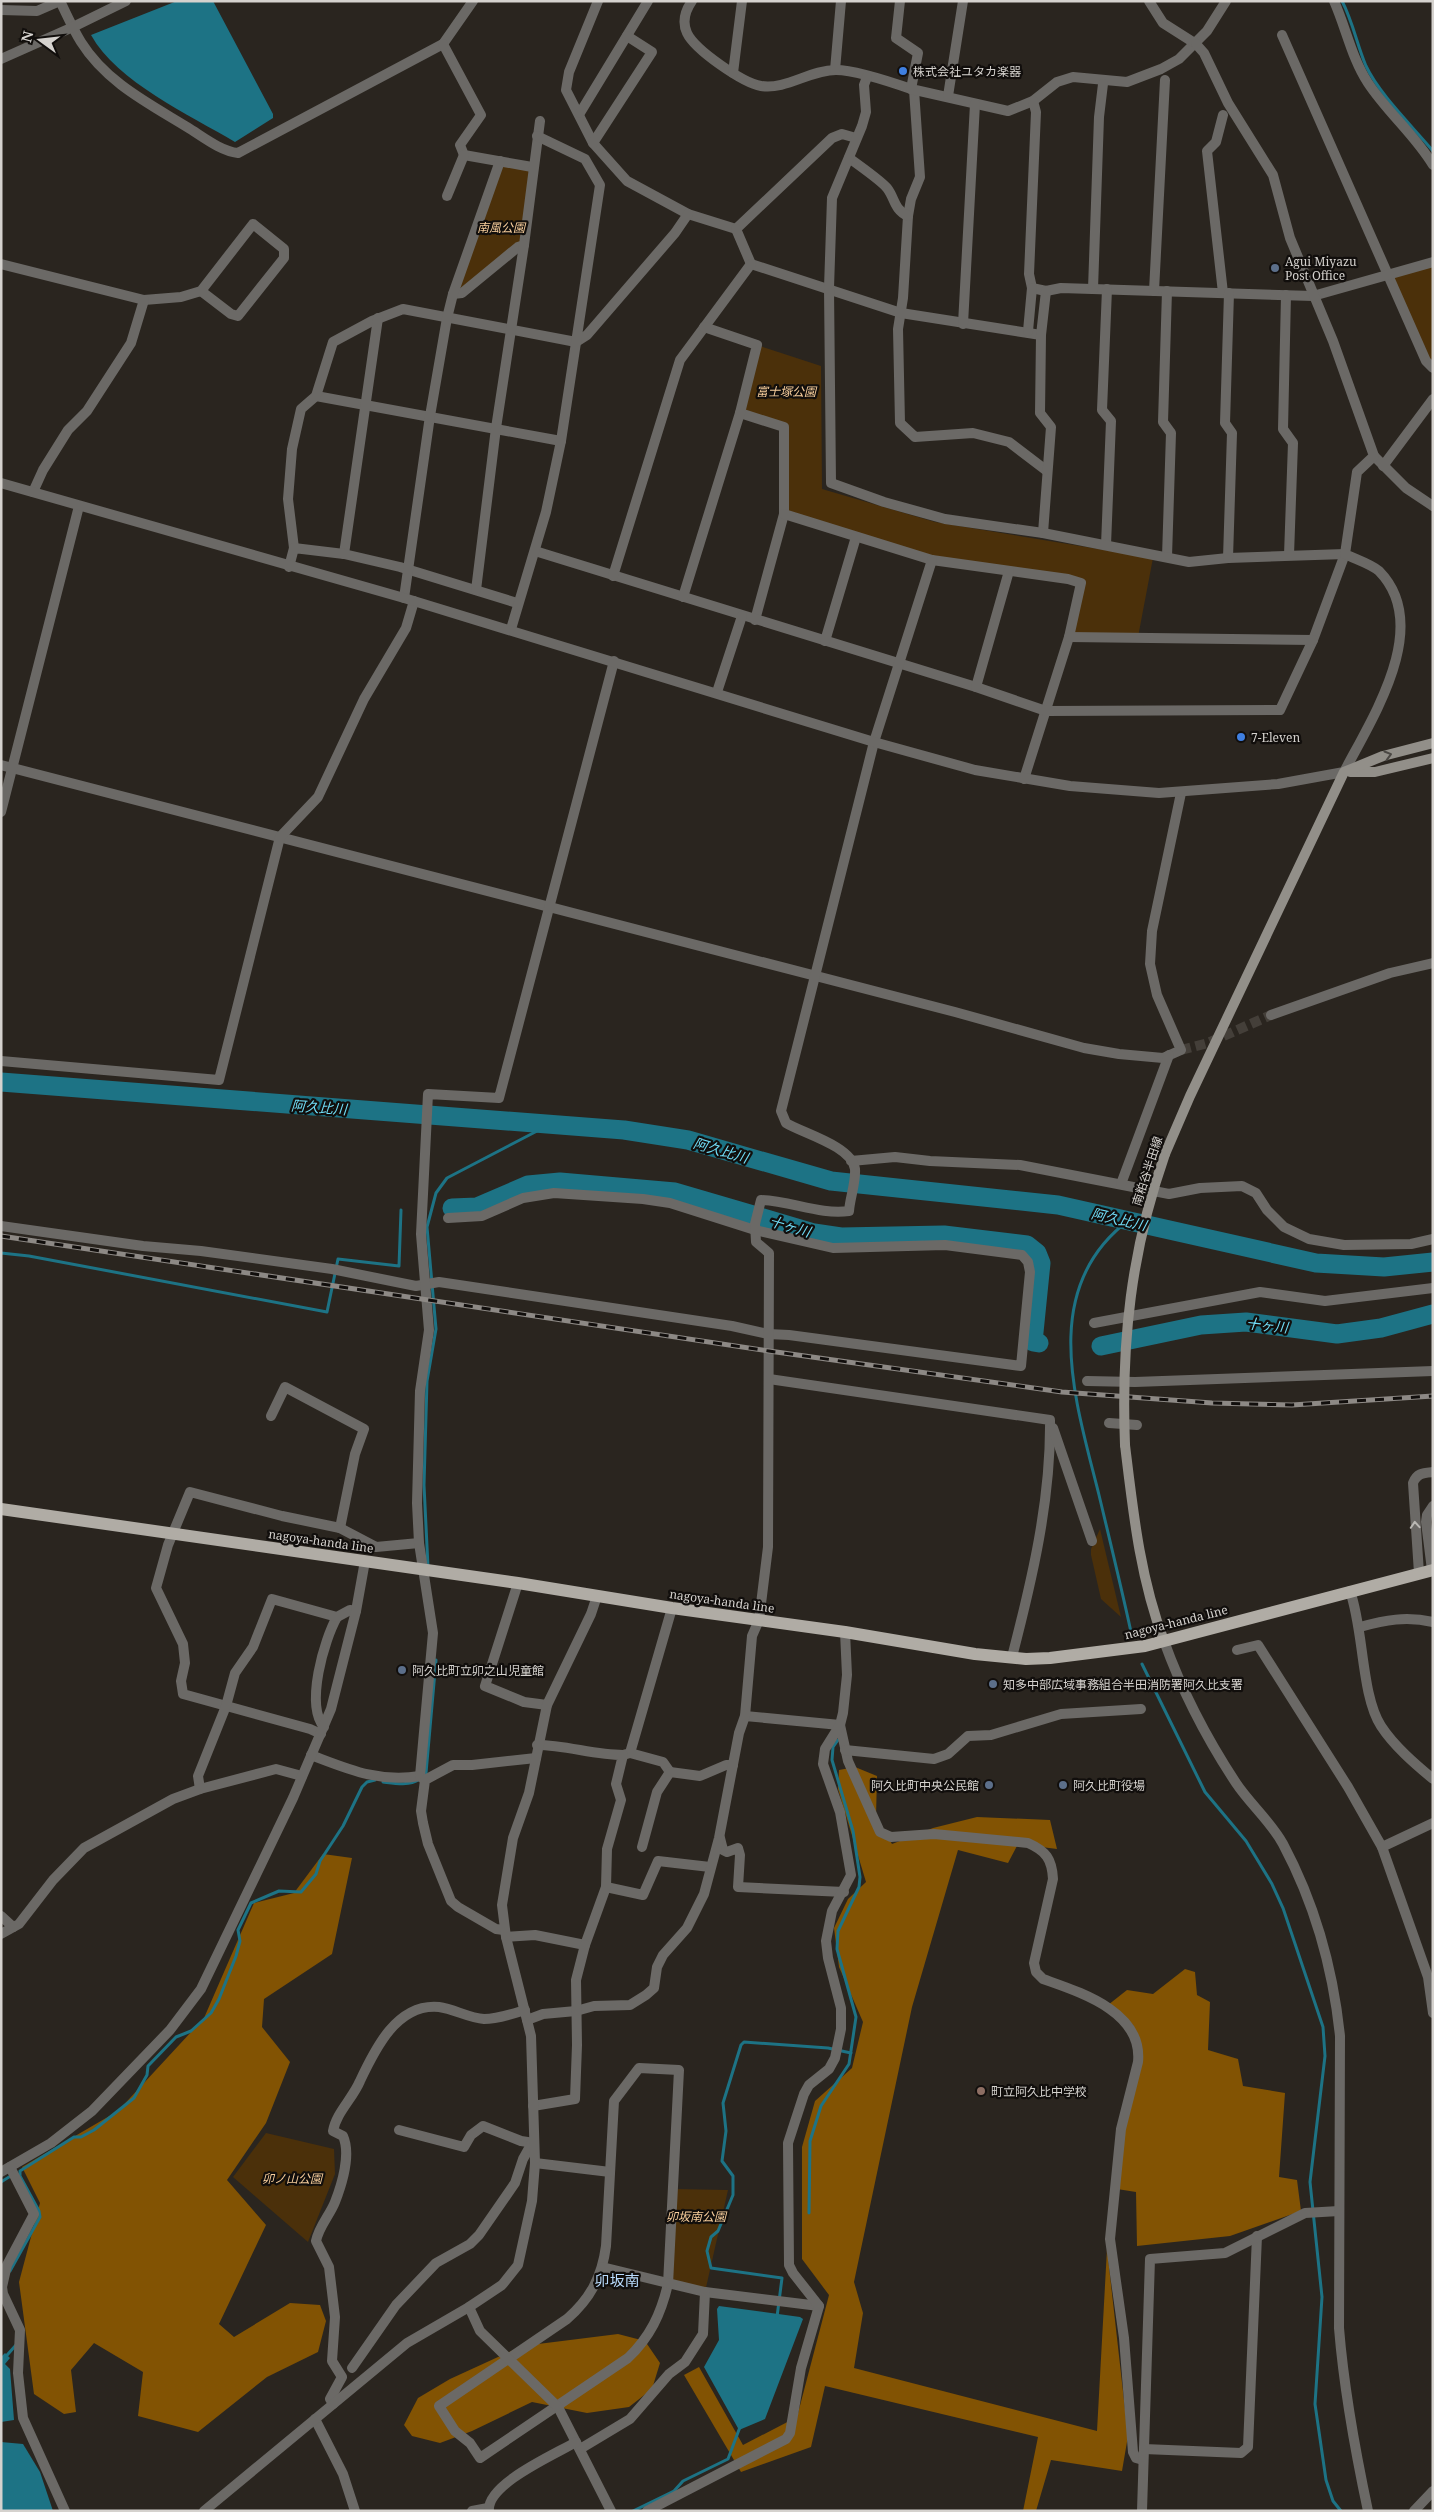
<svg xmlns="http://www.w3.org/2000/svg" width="1434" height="2512" viewBox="0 0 1434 2512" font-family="'Noto Serif','Noto Sans JP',serif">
  <rect width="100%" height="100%" fill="#2a251f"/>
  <!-- green -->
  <g fill="#4b300a">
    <polygon points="500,161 532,167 524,245 453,294"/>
    <polygon points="1433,262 1433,368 1387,274"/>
    <polygon points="757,345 821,366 822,489 935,522 1153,558 1138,637 1069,637 1081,583 932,560 784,514 784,428 740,413"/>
    <polygon points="1100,1529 1121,1617 1101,1599 1091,1555 1091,1549"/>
    <polygon points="266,2133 334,2149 335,2174 308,2242 233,2177"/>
    <polygon points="673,2189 728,2190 705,2292 668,2284"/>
  </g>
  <!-- forest -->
  <g fill="#825303">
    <polygon points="855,1767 877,1776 876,1817 892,1844 933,1828 977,1817 1050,1820 1057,1849 1018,1844 1008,1863 958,1850 912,2007 854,2282 863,2313 854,2368 1097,2431 1107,2249 1128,2436 1122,2471 1051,2460 1036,2511 1023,2511 1038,2437 825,2386 811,2447 741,2472 684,2375 699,2367 743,2445 797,2417 829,2295 802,2259 802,2147 815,2101 852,2068 863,2022 839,1967 834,1928 848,1899 866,1882 838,1789 839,1770"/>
    <polygon points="323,1854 352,1858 332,1954 264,1999 262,2027 290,2062 266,2123 227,2180 266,2225 219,2324 234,2337 290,2303 320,2305 326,2321 318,2352 267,2377 198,2432 138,2416 143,2372 94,2343 71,2370 76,2412 64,2414 34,2394 19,2282 40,2203 22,2167 118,2111 204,2018 254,1903 294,1893"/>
    <polygon points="1185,1969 1195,1972 1197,1995 1210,2002 1208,2050 1238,2059 1243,2086 1285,2093 1279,2177 1297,2180 1301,2211 1230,2236 1137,2246 1136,2192 1117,2189 1124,2128 1141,2053 1133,2025 1108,2005 1127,1990 1153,1994"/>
    <polygon points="618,2334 645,2341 660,2363 652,2389 629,2407 587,2413 532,2402 472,2431 440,2443 412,2436 404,2425 418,2398 450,2379 522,2346"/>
  </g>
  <!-- water -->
  <g fill="#1d7385">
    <path d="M177 1H213L273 114V118L235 142C190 115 117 82 91 35Z"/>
    <polygon points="719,2306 800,2317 803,2319 765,2419 739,2430 704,2367 719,2340 717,2309"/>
    <polygon points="5,2353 10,2358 5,2364 10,2369 14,2420 1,2422 1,2357"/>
    <polygon points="1,2442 23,2444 40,2472 53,2511 1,2511"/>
  </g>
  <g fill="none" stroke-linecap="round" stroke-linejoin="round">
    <!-- stream -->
    <g stroke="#1d7385" stroke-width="3">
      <path d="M1342 1C1353 22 1357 45 1366 66 1379 94 1413 127 1433 151"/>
      <path d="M1129 1220C1037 1289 1076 1402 1099 1495 1110 1541 1121 1586 1131 1632"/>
      <polyline points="1,1253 29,1256 327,1312 338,1259 399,1266 401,1210"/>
      <polyline points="428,1567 424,1485 427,1381 436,1329 427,1227 436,1193 447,1178 539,1130 544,1123"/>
      <polyline points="1142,1664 1205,1792 1246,1841 1272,1884 1283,1908 1323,2027 1325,2056 1310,2182 1322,2297 1315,2404 1326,2480 1333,2501 1341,2511"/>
      <path d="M383 1782C400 1784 415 1787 426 1773L436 1660"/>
      <polyline points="1,2182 9,2177"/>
      <polyline points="809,2213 810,2141 821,2106 849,2064 856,2017 837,1949 838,1931 859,1887 860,1877 853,1831 832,1760 833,1747 838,1740"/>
      <polyline points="10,2271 40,2217 39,2211 20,2176 20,2171 74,2137 81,2137 94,2130 134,2098 147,2075 148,2066 176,2037 191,2031 211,2013 219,1999 236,1956 240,1941 238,1930 251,1903 279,1891 301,1892 316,1874 320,1861 343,1826 362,1787 367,1782 375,1780"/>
      <polyline points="777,2317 782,2278 711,2268 707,2251 711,2237 718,2231 733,2195 733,2176 722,2161 726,2131 723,2103 741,2045 744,2042 828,2048 851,2053"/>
      <polyline points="1,2362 16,2345"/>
      <polyline points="633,2511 674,2491 683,2481 728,2459 740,2427"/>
    </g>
    <!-- river -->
    <g stroke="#1d7385" stroke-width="19">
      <polyline points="1,1082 624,1130 688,1140 831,1181 1058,1205 1316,1263 1384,1267 1433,1262"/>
      <polyline points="452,1208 477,1207 528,1185 560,1182 675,1192 814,1233 841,1237 944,1235 1027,1245 1037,1253 1041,1263 1033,1342 1039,1343"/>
      <polyline points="1101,1346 1201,1325 1246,1322 1337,1334 1381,1328 1433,1314"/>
    </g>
    <!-- minor-tunnel -->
    <polyline stroke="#443f39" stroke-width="10" stroke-dasharray="10 5" stroke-linecap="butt" points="1181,1050 1208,1043 1271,1015"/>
    <!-- minor -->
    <g stroke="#6b6966" stroke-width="10">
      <polyline points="598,1 569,72 566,90 593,143 627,181 688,214 736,229"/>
      <path d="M692 1C685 11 682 22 687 33 695 50 743 83 761 86 786 90 810 70 836 70 855 70 894 83 914 90L920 177 911 199 908 216 903 298 898 329 900 423 915 437 973 433 1009 442 1047 471"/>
      <polyline points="900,1 896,38 918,53 911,89 1008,111 1033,101 1057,82 1073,77 1127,82 1161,69 1179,59 1207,31 1226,1"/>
      <polyline points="1149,1 1163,23 1196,44"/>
      <path d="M1334 1C1346 28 1352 59 1368 83 1387 112 1415 135 1433 165"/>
      <path d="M1 10 37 11 60 1C67 15 73 29 81 42 106 82 148 103 187 127 202 136 220 151 238 153L443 44 473 1"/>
      <polyline points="1282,35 1426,361 1433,368"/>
      <polyline points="443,44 481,115 460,145 464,155 532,167"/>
      <polyline points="835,70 841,1"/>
      <polyline points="733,73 742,1"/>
      <polyline points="948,96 963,1"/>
      <polyline points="1033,101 1036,112 1029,274 1032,288 1046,291 1061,288 1313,296 1433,262"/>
      <polyline points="580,113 648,1"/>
      <polyline points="593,143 652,52 627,36"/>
      <path d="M849 158C856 163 882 182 887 188 895 198 894 210 908 216"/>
      <polyline points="447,196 464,155"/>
      <polyline points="736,229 832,138 842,134 856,138"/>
      <polyline points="736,229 751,264"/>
      <polyline points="1,264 144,300 181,297 201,291 231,314 238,316 284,258 284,249 253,224 201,291"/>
      <polyline points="751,264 901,313 1041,335"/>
      <polyline points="1093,289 1099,117 1103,84"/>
      <polyline points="1154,291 1165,80"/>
      <polyline points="1167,291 1163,422 1171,433 1167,557"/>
      <polyline points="1223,293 1207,151 1216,142 1223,115"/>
      <polyline points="453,294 462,293 518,247 524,245 540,121"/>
      <polyline points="1286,295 1283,429 1293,443 1289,555"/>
      <polyline points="963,324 975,104"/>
      <polyline points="1028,331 1032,288"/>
      <polyline points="316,396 561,441"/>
      <polyline points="740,413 784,427 784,514 755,620"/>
      <polyline points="1383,466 1433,399"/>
      <polyline points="33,492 43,470 68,430 87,411 131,343 144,300"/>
      <polyline points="784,514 932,560 1068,579 1081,583 1069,637 1024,779"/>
      <polyline points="1043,533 1051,427 1040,413 1041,335 1046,291"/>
      <polyline points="1106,545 1111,421 1102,410 1107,289"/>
      <polyline points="294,548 288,499 292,449 301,409 316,396 333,342 372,321 403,309 576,342 587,335 675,233 688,214"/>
      <polyline points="535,551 976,687 1046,711 1280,710 1313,640 1345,554 1228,558 1189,562 1043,533 945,519 884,502 831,483 829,288 832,198 862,126 866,112 864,85 867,77"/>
      <polyline points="344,554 378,318"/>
      <polyline points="1228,558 1232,433 1225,423 1229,293"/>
      <polyline points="289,567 294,548 344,554 400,567 517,603"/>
      <polyline points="613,576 680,360 751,264"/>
      <polyline points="476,590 496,428 524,245"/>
      <polyline points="683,597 740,413 757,345 704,327"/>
      <polyline points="404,598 430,416 447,318 453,294 500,161"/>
      <polyline points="511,629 546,512 561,441 600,185 585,159 537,136"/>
      <polyline points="1069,637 1313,640"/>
      <polyline points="825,641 856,537"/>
      <polyline points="976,687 1009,571"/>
      <polyline points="717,692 742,616"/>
      <polyline points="1,765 955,1012 1084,1048 1119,1054 1163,1058 1181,1050 1157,995 1150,964 1152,931 1181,793"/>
      <polyline points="1,812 79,506"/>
      <polyline points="1271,1015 1390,973 1433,963"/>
      <polyline points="1,1061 219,1080 280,837 318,797 364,699 406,628 414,601"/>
      <polyline points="851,1161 895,1157 930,1161 1020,1165 1169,1194 1200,1188 1242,1186 1256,1193 1267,1210 1284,1227 1309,1239 1344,1245 1411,1244 1433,1239"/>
      <polyline points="1121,1184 1169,1055"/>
      <polyline points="1,1226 143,1246 201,1251 332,1269 416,1286 439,1282 732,1326 768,1334 789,1335 1021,1366 1030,1272 1028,1262 1022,1255 945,1245 833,1248 755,1230 670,1203 643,1199 554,1193 523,1198 482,1216 448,1218"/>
      <polyline points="1094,1323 1260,1292 1325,1301 1433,1288"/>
      <path d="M769 1379 1050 1420C1051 1500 1032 1580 1012 1657"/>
      <polyline points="1087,1381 1135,1382 1433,1371"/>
      <polyline points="271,1416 285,1387 364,1429 355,1454 340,1528"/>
      <polyline points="1109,1423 1137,1425"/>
      <polyline points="1053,1428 1092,1541"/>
      <polyline points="1432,1570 1426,1522 1427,1515 1433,1506"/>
      <path d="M1419 1573 1413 1483C1417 1473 1423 1473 1433 1472"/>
      <polyline points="518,1583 485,1686 524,1702 547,1705"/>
      <path d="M1350 1591C1364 1630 1361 1695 1381 1726 1394 1746 1415 1764 1433 1779"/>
      <path d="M1360 1627C1385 1620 1406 1616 1433 1622"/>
      <polyline points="1237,1650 1258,1645 1348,1787 1382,1847 1428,1977 1433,2013"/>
      <polyline points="745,1716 840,1725"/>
      <path d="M840 1725 848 1761 880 1832 891 1837 934 1834 1028 1843C1046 1851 1052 1859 1053 1879L1034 1963 1036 1972 1043 1979C1079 1992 1143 2011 1138 2062L1121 2129 1110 2239 1124 2338 1133 2452 1136 2458 1143 2460"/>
      <path d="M324 1727C305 1705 324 1640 337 1617"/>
      <polyline points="321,1734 310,1729 183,1694 181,1681 185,1663 183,1644 156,1588 168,1545 190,1492 282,1516 340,1528 376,1547 419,1543"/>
      <polyline points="845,1750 934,1759 948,1754 968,1736 991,1735 1061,1714 1141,1709"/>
      <polyline points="630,1753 663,1762 670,1772"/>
      <path d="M311 1755C348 1769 379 1783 420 1776"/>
      <polyline points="623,1755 630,1753 672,1608"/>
      <polyline points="425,1780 420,1776 433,1633 419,1543 417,1503 420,1391 429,1330 421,1234 428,1094 499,1098 614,661"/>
      <polyline points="200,1789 198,1776 226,1706 235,1673 253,1647 272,1599 337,1617 350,1610 356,1611"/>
      <polyline points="720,1838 723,1850 727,1852 738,1848 740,1855 738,1887 844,1892"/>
      <polyline points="642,1847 657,1792 670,1772 700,1776 726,1765 733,1765"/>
      <polyline points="1382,1847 1433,1823"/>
      <polyline points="606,1887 643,1895 658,1861 710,1867"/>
      <polyline points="1,1916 13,1927"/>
      <polyline points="504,1930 496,1929 458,1907 451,1901 428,1844 423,1823 421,1811 425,1780 453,1765 472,1765 536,1758"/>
      <polyline points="1,1934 19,1924 53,1880 84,1848 173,1799 200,1789 276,1769 302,1776"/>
      <path d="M506 1937 535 1935 585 1945 606 1887 607 1849 621 1800 616 1784 623 1755C594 1755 566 1745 537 1745"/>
      <path d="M527 2020 543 2014 576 2011 594 2006 630 2005 646 1995 654 1988 657 1967 663 1955 687 1928 704 1894 719 1838 739 1733 745 1716 752 1636 759 1620 768 1547 769 1253 756 1242 755 1224 761 1200C791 1201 820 1215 849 1211 850 1198 856 1182 855 1169 852 1146 802 1133 786 1123L781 1111 874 742 932 560"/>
      <path d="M639 2068 679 2070 668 2284C661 2314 650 2337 628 2358L480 2458 470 2443 455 2431 439 2406 567 2319C590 2299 602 2277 606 2246L614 2101Z"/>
      <polyline points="533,2106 575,2099 577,2045 576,1980 585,1945"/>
      <polyline points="399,2130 464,2147 471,2135 483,2126 521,2141 534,2143"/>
      <polyline points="535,2163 610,2172"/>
      <polyline points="10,2167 34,2214 7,2265 2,2287 3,2294 20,2330 18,2373 23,2418 65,2511"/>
      <polyline points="602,2267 705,2292 819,2306"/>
      <polyline points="469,2307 480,2331 558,2407 611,2511"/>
      <polyline points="352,2368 396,2305 436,2263 470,2244 479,2235 515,2183 523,2159 532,2143"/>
      <path d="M333 2404 330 2399 342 2377 332 2361 335 2317 329 2267 316 2241C319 2226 330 2215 335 2202 342 2184 351 2154 343 2136L333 2131C336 2113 353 2098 360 2081 375 2049 397 2003 439 2007 454 2009 469 2018 484 2019 498 2019 512 2014 525 2010"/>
      <polyline points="315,2419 343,2474 355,2511"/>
      <polyline points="580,2449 630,2419 669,2374 685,2362 703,2334 705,2292"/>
      <polyline points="1144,2449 1241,2453 1248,2447 1257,2236"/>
      <polyline points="204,2511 407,2343 469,2307 502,2285 518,2265 532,2201 535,2163 531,2036 506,1937 502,1905 513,1838 529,1793 547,1705 591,1614 597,1596"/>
      <polyline points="472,2511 488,2508"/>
      <path d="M489 2511C486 2484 556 2454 576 2442"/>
      <polyline points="647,2511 786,2439 790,2433 801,2368 819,2306 793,2273 789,2265 788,2143 804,2094 809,2085 829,2069 835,2058 841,2029 841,2008 828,1958 826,1941 832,1911 851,1875 840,1812 823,1764 825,1749 840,1725 843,1713 847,1675 845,1632"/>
      <polyline points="1142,2511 1150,2259 1225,2253 1305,2213 1339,2211"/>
      <polyline points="1414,2511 1433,2491"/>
    </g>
    <!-- tertiary -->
    <g stroke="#6b6966" stroke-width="10">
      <polyline points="1,59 73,27 126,1"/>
      <polyline points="1374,456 1406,488 1433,506"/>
      <path d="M1 483 404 598 874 742 975 770 1070 786 1159 793 1278 784 1344 772C1372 718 1433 626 1379 571 1371 564 1355 559 1345 554L1357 472 1374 456 1333 341 1290 238 1273 175 1228 103 1204 53 1196 44"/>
      <path d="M1164 1641C1182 1691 1207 1739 1236 1783 1250 1804 1271 1822 1283 1844 1315 1904 1333 1969 1340 2036L1339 2328C1344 2390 1355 2450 1368 2511"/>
      <polyline points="1,2172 51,2143 92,2111 170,2030 201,1989 293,1798 331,1709 356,1611 365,1561"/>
    </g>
    <!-- secondary -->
    <g stroke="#928f89" stroke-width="10">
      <polyline points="1350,772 1375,772 1433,758"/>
      <polyline points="1165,1154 1190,1096 1344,772 1383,756 1433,743"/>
      <path d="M1125 1445C1133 1511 1140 1578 1164 1641"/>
    </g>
    <!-- primary -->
    <polyline stroke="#b0aca5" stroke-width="12" points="1,1509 518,1583 672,1608 845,1632 975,1654 1026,1659 1050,1658 1145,1646 1433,1570"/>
    <defs>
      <polyline id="rail" points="1,1236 769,1351 1062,1392 1212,1403 1292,1405 1433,1396"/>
    </defs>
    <!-- rail casing -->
    <use href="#rail" stroke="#8d8985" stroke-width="5"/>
    <!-- rail -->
    <use href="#rail" stroke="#110e0c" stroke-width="3" stroke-dasharray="9" stroke-linecap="butt"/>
    <!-- secondary-bridge -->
    <path stroke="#928f89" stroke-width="10" d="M1125 1445C1121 1342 1131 1251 1165 1154"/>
  </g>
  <!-- one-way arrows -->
  <defs><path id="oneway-chevron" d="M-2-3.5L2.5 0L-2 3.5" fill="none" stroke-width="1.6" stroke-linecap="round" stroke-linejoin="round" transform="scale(1.25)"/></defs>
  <use stroke="#4b4844" href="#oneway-chevron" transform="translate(1388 755) rotate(-16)"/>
  <use stroke="#bab8b4" href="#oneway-chevron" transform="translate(1415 1525) rotate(-94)"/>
  <!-- markers -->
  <g fill="#3f7fe0" stroke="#110e0c" stroke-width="2">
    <circle cx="903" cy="71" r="5"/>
    <circle cx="1241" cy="737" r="5"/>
  </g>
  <g fill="#5c6f8a" stroke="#110e0c" stroke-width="2">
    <circle cx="1275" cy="268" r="5"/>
    <circle cx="402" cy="1670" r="5"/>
    <circle cx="993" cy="1684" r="5"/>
    <circle cx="989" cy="1785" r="5"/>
    <circle cx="1063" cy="1785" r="5"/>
  </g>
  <circle fill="#8d6e63" stroke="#110e0c" stroke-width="2" cx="981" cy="2091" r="5"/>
  <g text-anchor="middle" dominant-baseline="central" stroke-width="4.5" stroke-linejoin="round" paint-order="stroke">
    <!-- poi labels -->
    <g font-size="12" fill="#d5d2ce" stroke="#110e0c" text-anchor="start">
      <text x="913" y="71">株式会社ユタカ楽器</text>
      <text x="1285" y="261">Agui Miyazu<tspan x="1285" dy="14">Post Office</tspan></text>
      <text x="1251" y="737">7-Eleven</text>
      <text x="412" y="1670">阿久比町立卯之山児童館</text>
      <text x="1003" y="1684">知多中部広域事務組合半田消防署阿久比支署</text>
      <text x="979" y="1785" text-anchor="end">阿久比町中央公民館</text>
      <text x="1073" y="1785">阿久比町役場</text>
      <text x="991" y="2091">町立阿久比中学校</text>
    </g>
    <!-- park labels -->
    <g font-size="12" font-style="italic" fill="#f8ce9c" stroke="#110e0c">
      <text x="501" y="227">南風公園</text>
      <text x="786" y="391">富士塚公園</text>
      <text x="292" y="2178">卯ノ山公園</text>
      <text x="696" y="2216">卯坂南公園</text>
    </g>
    <!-- street labels -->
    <g font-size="12" fill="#d5d2ce" stroke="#110e0c">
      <text transform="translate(1147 1171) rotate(-72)">南粕谷半田線</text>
      <text transform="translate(321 1541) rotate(8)">nagoya-handa line</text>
      <text transform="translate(722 1601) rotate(8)">nagoya-handa line</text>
      <text transform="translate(1176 1622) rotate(-14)">nagoya-handa line</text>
    </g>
    <!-- water labels -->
    <g font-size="14" font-style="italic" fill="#71def8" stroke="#110e0c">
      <text transform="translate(319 1107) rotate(4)">阿久比川</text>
      <text transform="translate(721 1150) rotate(16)">阿久比川</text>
      <text transform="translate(1119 1219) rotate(13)">阿久比川</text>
      <text transform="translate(790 1226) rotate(16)">十ヶ川</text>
      <text transform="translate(1267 1325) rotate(6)">十ヶ川</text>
    </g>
    <!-- quarter labels -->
    <g font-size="15" fill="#b9dbfd" stroke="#110e0c">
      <text x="617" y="2280">卯坂南</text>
    </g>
  </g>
  <!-- border -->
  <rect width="1434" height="2512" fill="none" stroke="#d5d2ce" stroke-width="5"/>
  <!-- north arrow -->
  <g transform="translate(40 40) rotate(285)" stroke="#110e0c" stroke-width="4" paint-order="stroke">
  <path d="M0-4L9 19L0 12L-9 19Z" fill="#d5d2ce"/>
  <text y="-8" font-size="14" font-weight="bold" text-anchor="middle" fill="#d5d2ce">N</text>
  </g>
</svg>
